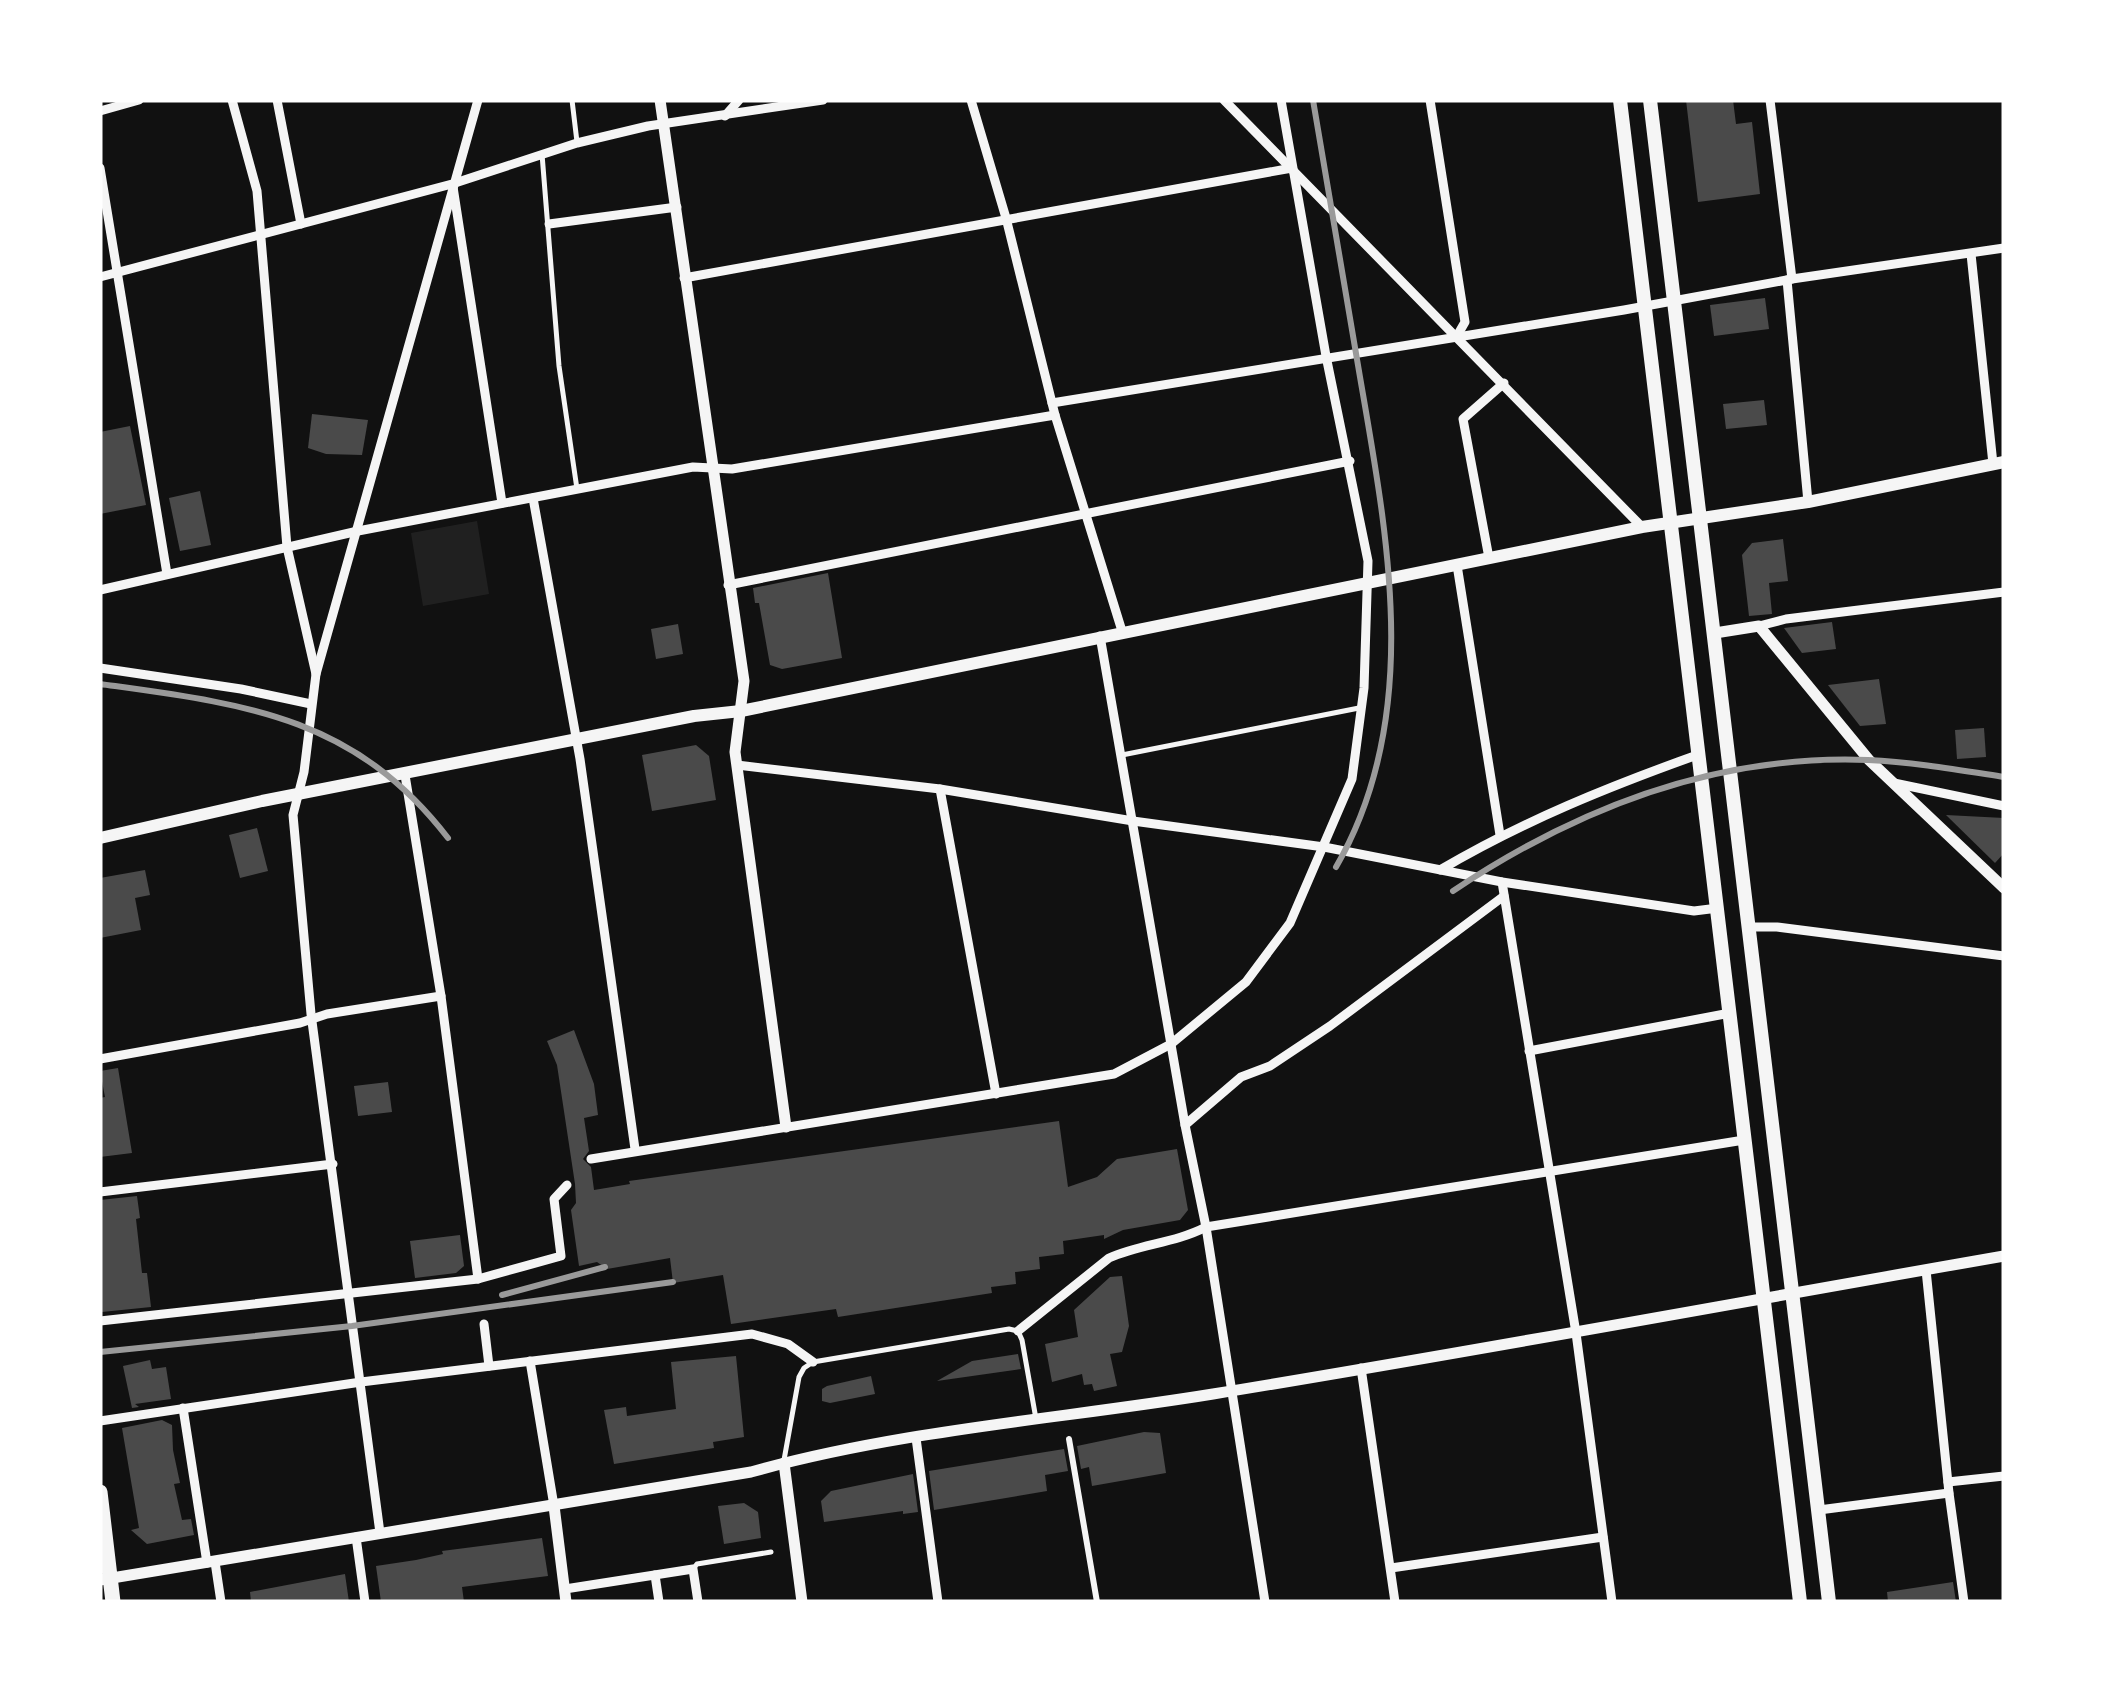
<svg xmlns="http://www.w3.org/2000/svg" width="2104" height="1702" viewBox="0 0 2104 1702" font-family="Mulish,sans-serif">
  <rect width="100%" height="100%" fill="#111"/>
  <!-- green -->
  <polygon fill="#202020" points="477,521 489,594 423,606 411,533"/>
  <!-- building -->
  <g fill="#4a4a4a">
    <polygon points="1686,100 1733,100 1736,124 1752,122 1760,194 1698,202"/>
    <polygon points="1765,298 1769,329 1714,336 1710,305"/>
    <polygon points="1764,400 1767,425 1726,429 1723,404"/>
    <polygon points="312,414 368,420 362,455 326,454 308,448"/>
    <polygon points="130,426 146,505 100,514 100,432"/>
    <polygon points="200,491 211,545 180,551 169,498"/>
    <polygon points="1783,539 1788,581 1769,583 1772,614 1749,616 1742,555 1752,543"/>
    <polygon points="828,573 842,658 782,669 770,665 759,603 755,603 753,588"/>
    <polygon points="1832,622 1836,649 1802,653 1784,628"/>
    <polygon points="678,624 683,654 656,659 651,629"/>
    <polygon points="1879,679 1886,724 1860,726 1828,685"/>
    <polygon points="1984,728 1986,757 1957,759 1955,730"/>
    <polygon points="696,745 709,756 716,800 652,811 642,755"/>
    <polygon points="1946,815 2004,818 2004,853 1995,863"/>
    <polygon points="257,828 268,871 240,878 229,835"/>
    <polygon points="145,870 150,895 135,898 141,930 100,938 100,878"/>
    <polygon points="574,1030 594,1084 598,1115 584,1118 589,1151 583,1159 591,1167 594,1190 630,1184 629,1181 1059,1121 1068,1187 1097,1177 1117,1159 1177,1149 1188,1210 1180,1220 1123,1230 1104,1239 1104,1235 1063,1241 1064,1254 1039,1257 1040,1269 1015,1272 1016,1284 991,1287 992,1293 838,1317 836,1309 731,1324 723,1275 673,1283 670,1258 607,1269 597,1262 579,1266 571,1210 576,1203 575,1184 557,1065 547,1041"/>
    <polygon points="118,1068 132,1153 100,1157 100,1098 105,1097 100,1071"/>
    <polygon points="388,1082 392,1112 358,1116 354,1086"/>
    <polygon points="137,1196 140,1218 136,1219 142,1273 147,1273 151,1307 102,1312 100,1200"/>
    <polygon points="460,1235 464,1266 456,1273 415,1278 410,1241"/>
    <polygon points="1122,1276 1129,1326 1122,1352 1110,1354 1117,1386 1094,1391 1092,1384 1084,1385 1082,1374 1052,1382 1045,1344 1078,1337 1074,1310 1110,1277"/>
    <polygon points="1018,1354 1021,1369 937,1381 972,1361"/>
    <polygon points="736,1356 744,1437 713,1442 714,1448 614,1464 604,1410 626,1407 627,1416 676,1409 671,1362"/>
    <polygon points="150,1360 152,1369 166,1367 171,1399 135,1404 139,1407 132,1408 123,1366"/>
    <polygon points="871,1376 875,1394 830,1403 822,1401 822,1389 827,1386"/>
    <polygon points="162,1420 172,1425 173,1450 180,1483 174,1484 182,1520 191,1519 194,1535 147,1544 131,1530 139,1528 122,1428"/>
    <polygon points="1144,1432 1160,1433 1166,1473 1092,1486 1089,1467 1081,1469 1077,1446"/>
    <polygon points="1064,1449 1068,1471 1045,1475 1047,1491 934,1510 929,1471"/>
    <polygon points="913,1474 918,1512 903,1514 903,1511 824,1522 821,1501 831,1491"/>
    <polygon points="744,1503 758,1512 761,1538 724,1544 718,1506"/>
    <polygon points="542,1538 548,1576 462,1587 464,1602 381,1602 376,1566 416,1560 443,1554 442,1551"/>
    <polygon points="345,1574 349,1602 251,1602 250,1592"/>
    <polygon points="1953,1582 1956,1602 1888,1602 1887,1592"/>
  </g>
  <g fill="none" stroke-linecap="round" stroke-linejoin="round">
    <!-- service -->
    <g stroke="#f5f5f5" stroke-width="5">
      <polyline points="572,100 577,142"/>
      <polyline points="542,154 559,366 577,489"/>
      <polyline points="1122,755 1359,708"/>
      <polyline points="784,1460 799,1377 804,1368 813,1362 1009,1329 1018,1331 1022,1340 1036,1419"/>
      <polyline points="693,1569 697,1564 771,1552"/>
    </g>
    <!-- pedestrian -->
    <polyline stroke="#f5f5f5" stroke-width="6" points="1069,1439 1097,1602"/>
    <!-- minor -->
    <g stroke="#f5f5f5" stroke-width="9">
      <polyline points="232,100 257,191 287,547 316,674"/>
      <polyline points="277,100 301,224"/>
      <polyline points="971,100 1006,218 1055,415 1122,631"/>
      <polyline points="1224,100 1642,527"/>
      <polyline points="1430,100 1465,322 1457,336"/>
      <polyline points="1770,100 1792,279"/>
      <polyline points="100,111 139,100"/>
      <polyline points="725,116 739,100"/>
      <polyline points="100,168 167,574"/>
      <polyline points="453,187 502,503"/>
      <polyline points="549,224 677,207"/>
      <polyline points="1971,254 1993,464"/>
      <polyline points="100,277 452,184 577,143 648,126 823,100"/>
      <polyline points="684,278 1292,168"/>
      <polyline points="1787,280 1808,502"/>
      <polyline points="1052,403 1624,310 1792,279 2004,248"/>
      <polyline points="533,498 580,759 635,1149"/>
      <polyline points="1489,558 1463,419 1504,383"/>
      <polyline points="1457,565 1500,835"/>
      <polyline points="728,585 1350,461"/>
      <polyline points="100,590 358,531 693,467 732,469 1055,415"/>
      <polyline points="1759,626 1786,619 2004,592"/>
      <polyline points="1100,636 1185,1125 1206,1227 1265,1602"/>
      <polyline points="100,668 241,689 311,704"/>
      <polyline points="737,765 940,789 1133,821 1324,847 1502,882 1694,911 1718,908"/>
      <polyline points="405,775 441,996 478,1279"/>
      <polyline points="1894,783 2004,806"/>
      <polyline points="940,789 996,1094"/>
      <path d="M1440 870C1523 821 1610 786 1700 754"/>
      <polyline points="1502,882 1576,1333 1612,1602"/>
      <polyline points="1748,927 1777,927 2004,956"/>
      <polyline points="1529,1051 1730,1013"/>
      <polyline points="100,1059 300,1023 327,1014 441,996"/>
      <polyline points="1185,1125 1241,1077 1270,1066 1330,1026 1504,896"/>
      <polyline points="591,1159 1114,1074 1171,1044 1246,982 1290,923 1352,779 1364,688 1368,561 1326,356 1281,100"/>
      <polyline points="100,1192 333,1164"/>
      <polyline points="1926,1270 1949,1493 1964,1602"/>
      <polyline points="100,1321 478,1279 561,1256 554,1199 567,1185"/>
      <polyline points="484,1324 489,1366"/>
      <path d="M1018 1331 1109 1258C1141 1244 1175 1243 1206 1227L1744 1140"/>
      <polyline points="530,1361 554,1506"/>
      <polyline points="1361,1368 1395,1602"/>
      <polyline points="183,1408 207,1563"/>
      <polyline points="100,1421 361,1382 752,1334 788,1344 813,1362"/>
      <polyline points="916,1438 938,1602"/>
      <polyline points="1948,1482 2004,1476"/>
      <polyline points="1819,1510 1949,1493"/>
      <polyline points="380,1533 311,1014 293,815 304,772 316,674 478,100"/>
      <polyline points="356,1537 365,1602"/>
      <polyline points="215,1562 221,1602"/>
      <polyline points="1391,1568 1603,1537"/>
      <polyline points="655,1575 659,1602"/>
      <polyline points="565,1589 693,1569 698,1602"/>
    </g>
    <!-- tertiary -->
    <g stroke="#f5f5f5" stroke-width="11">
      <polyline points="660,100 744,681 735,752 786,1127"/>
      <polyline points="1715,633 1759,626 1869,760 2004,888"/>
      <polyline points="784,1463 802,1602"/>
      <polyline points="554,1506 566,1602"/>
      <path d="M100 1580 751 1472C901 1430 1060 1419 1213 1394 1477 1351 1740 1302 2004 1256"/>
    </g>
    <!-- secondary -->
    <polyline stroke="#f5f5f5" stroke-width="12" points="100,838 262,801 694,716 741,711 1642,527 1808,502 2004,462"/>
    <!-- primary -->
    <g stroke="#f5f5f5" stroke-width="14">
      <polyline points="1620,100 1800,1602"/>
      <polyline points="1650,100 1829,1602"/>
    </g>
    <!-- trunk -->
    <polyline stroke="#f5f5f5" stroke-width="15" points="100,1492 113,1602"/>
    <!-- rail -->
    <g stroke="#9a9a9a" stroke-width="6">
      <path d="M1313 100C1328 193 1344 285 1360 377 1388 539 1423 717 1336 867"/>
      <path d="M100 684C244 704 353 715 448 838"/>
      <path d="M1453 891C1577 808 1716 754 1868 760 1913 762 1959 770 2004 777"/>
      <polyline points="502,1295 605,1267"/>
      <polyline points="100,1352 352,1326 673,1282"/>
    </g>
  </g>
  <!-- border -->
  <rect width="2104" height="1702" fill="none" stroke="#ffffff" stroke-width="205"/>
</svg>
